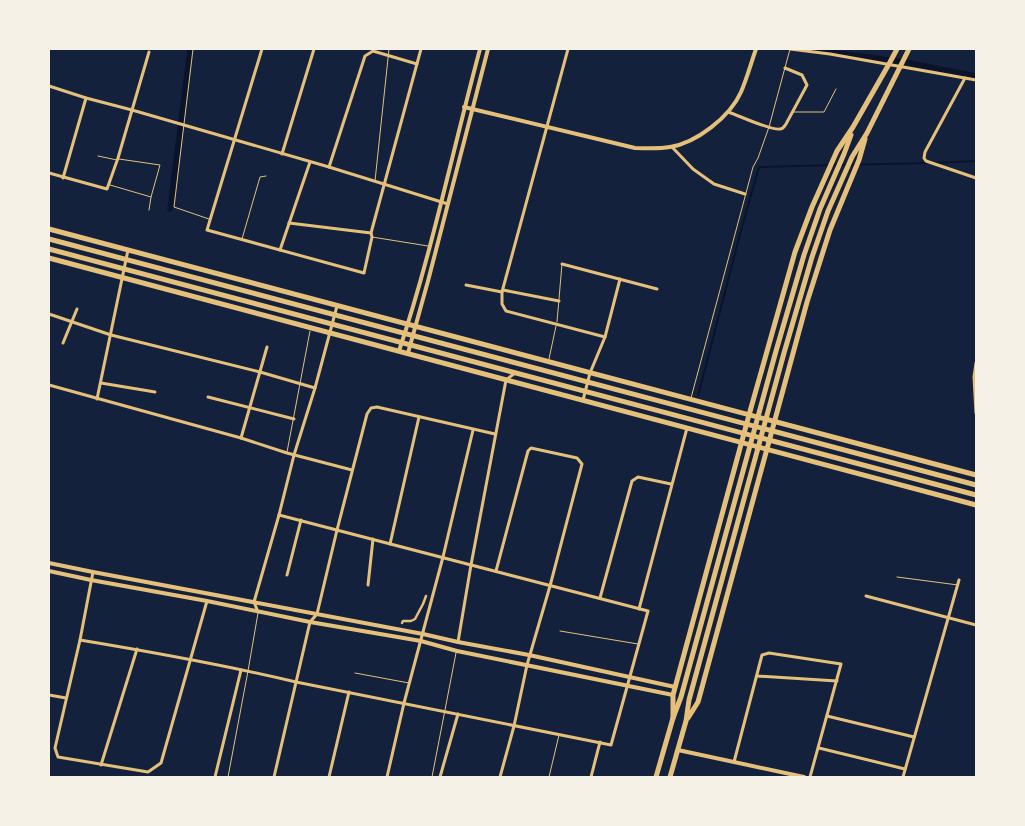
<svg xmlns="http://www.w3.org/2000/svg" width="1025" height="826" viewBox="0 0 1025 826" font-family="'DM Sans',sans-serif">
  <rect width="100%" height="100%" fill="#14213d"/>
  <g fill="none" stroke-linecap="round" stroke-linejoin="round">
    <!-- stream -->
    <g stroke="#0b132b" stroke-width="2">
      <polyline points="934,163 976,161"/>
      <polyline points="841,165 929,163"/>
      <polyline points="698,396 740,234 759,167 836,165"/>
    </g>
    <!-- canal -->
    <g stroke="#0b132b" stroke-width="5.5">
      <polyline points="808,49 905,62 976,76"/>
      <polyline points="170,209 190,49"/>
    </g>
    <!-- service -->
    <g stroke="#e5c07b" stroke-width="1">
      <polyline points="193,49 174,207 209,219"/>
      <polyline points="794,112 824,112 836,89"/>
      <polyline points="98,156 117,160"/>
      <polyline points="119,159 160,165 151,197 149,210"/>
      <polyline points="375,181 389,49"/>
      <polyline points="110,185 151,197"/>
      <polyline points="372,237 428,246"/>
      <polyline points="242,239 260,177 266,176"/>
      <polyline points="557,322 562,264"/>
      <polyline points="549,359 556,326"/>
      <polyline points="691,398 753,167 758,158 769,127 790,49 786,49"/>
      <polyline points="287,452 310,331"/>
      <polyline points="897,577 958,585"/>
      <polyline points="560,631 638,644"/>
      <polyline points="355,673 409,683"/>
      <polyline points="228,777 248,671 258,613"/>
      <polyline points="432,777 456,653"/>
      <polyline points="549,777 559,735"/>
    </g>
    <!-- pedestrian -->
    <polyline stroke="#e5c07b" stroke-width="2.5" points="402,623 403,621 411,621 415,619 423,604 426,596"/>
    <!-- minor -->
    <g stroke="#e5c07b" stroke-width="3">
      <polyline points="262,49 207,230 364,273 372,237 371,233 421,49"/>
      <polyline points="568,49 502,292 502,304 506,311 605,337"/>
      <polyline points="790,49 830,54 976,80"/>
      <polyline points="965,78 925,152 924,158 926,161 976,178"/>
      <polyline points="49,86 86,98 132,110 329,167 448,204"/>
      <path d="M728 112C738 115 771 131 780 129 783 129 784 127 786 124L807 85 802 75 785 68"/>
      <polyline points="672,147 693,169 714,184 745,194"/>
      <polyline points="282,154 314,49"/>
      <polyline points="329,167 365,56 373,51 417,64"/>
      <polyline points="49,173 107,189 118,158 149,52"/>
      <polyline points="63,178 86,98"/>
      <polyline points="289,223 371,233"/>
      <polyline points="280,250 310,162"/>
      <polyline points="562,264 657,289"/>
      <polyline points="466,285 502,292"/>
      <polyline points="503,290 559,301"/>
      <polyline points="49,314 111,335 260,372 315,388"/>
      <polyline points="63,343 77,309"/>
      <polyline points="976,363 974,377 976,413"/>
      <polyline points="101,383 155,392"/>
      <polyline points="49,385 241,438 287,453 352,470"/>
      <polyline points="208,397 294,419"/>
      <polyline points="97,399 128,250"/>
      <polyline points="583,400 590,373 605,337 620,279"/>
      <polyline points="241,438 267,347"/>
      <polyline points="390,544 419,417"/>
      <polyline points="496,571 528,451 531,448 577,458 582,464 550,586 527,665 514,726 500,777"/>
      <polyline points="93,572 80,640 55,748 58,757 148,772 161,763 207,601"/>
      <polyline points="287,575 301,520"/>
      <polyline points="368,585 373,539"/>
      <polyline points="866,596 976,625"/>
      <polyline points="600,598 632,481 638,477 671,484"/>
      <polyline points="639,609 687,428"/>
      <polyline points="258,612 254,602 279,515 294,455 315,388 337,306"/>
      <path d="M80 640C152 652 225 665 296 682L611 745 648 611 279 515"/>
      <polyline points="458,642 471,565 506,380 515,373"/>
      <polyline points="757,676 837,681"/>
      <polyline points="49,695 66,698"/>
      <polyline points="827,716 914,737"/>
      <polyline points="819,748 905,769"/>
      <polyline points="734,762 762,655 769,653 841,664 810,777"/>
      <polyline points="101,765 137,649"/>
      <polyline points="215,777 241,670"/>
      <polyline points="274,777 310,622 317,614 337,530 367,414 371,408 377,407 495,434"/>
      <polyline points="329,777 349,692"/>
      <polyline points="387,777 404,703 443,557 473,430"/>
      <polyline points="440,777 458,714"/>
      <polyline points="591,777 600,742"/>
      <polyline points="903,777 959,580"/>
    </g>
    <!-- tertiary -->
    <g stroke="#e5c07b" stroke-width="4">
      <path d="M464 107 635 148C647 148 658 149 670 147 696 143 730 117 741 92 747 78 751 63 756 49"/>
      <path d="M399 351C432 252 453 149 480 49"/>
      <polyline points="408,353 428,281 488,49"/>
      <polyline points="49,563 93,572 423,634 458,642 529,655 675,687"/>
      <polyline points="49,571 91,580 207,601 310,622 421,641 457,651 673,695"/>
      <polyline points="678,750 804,777"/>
    </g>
    <!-- primary -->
    <g stroke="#e5c07b" stroke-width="5">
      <polyline points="49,229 976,475"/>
      <polyline points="49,239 976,485"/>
      <polyline points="49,249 976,495"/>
      <polyline points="49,258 976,505"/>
      <polyline points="673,718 673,695 749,415 795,252 812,207 837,151 853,127 889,64 897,49"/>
      <polyline points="688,718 698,702 807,302 830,230 859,160 865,139"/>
      <polyline points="656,777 673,718 681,697 776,351 804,255 820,209 844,154 851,135"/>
      <polyline points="670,777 686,721 689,700 784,353 812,257 828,211 852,157 867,133 909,49"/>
    </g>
  </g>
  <!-- border -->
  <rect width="1025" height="826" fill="none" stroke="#f6f1e7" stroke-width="100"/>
</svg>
